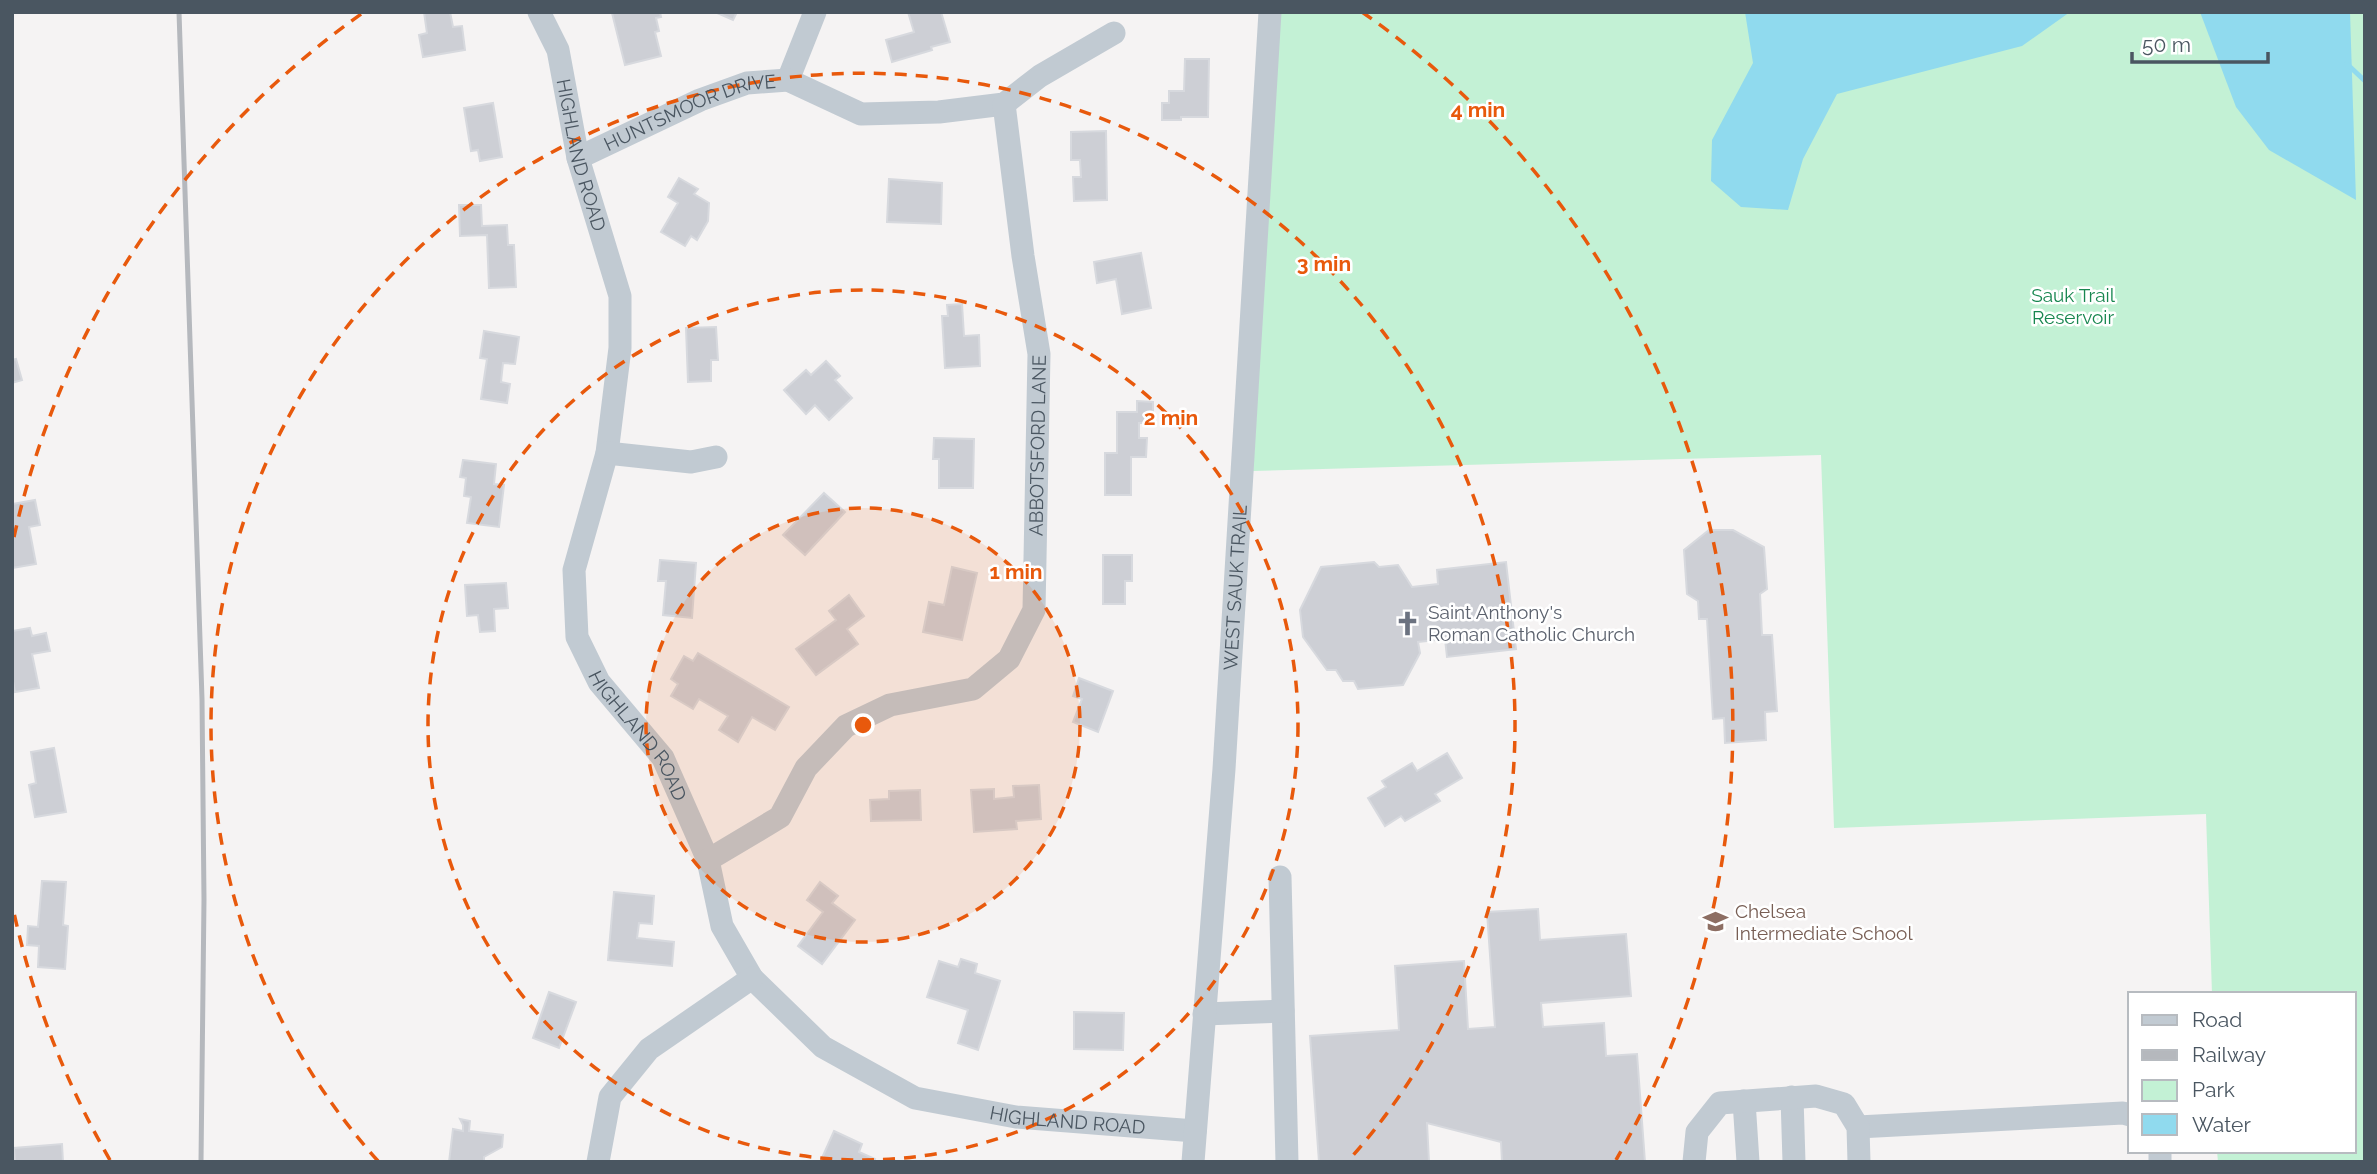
<svg xmlns="http://www.w3.org/2000/svg" width="2377" height="1174" viewBox="0 0 2377 1174" font-family="Raleway,sans-serif">
  <rect width="100%" height="100%" fill="#f5f3f3"/>
  <!-- green -->
  <polygon fill="#c3f1d5" points="1280,12 2365,12 2365,1162 2218,1162 2217,1151 2354,1151 2354,994 2212,994 2206,814 1834,828 1821,455 1253,471"/>
  <!-- water -->
  <g fill="#90daee">
    <polygon points="1745,12 2070,12 2022,46 1837,94 1803,159 1788,210 1741,207 1711,181 1712,140 1753,63"/>
    <polygon points="2200,12 2350,12 2356,200 2269,150 2236,107"/>
  </g>
  <g fill="none" stroke-linecap="round" stroke-linejoin="round">
    <!-- stream -->
    <polyline stroke="#90daee" stroke-width="5" points="2347,64 2365,81"/>
  </g>
  <!-- building -->
  <g fill="#cdcfd5" stroke="#d7d9de" stroke-width="2">
    <polygon points="424,12 450,12 453,27 462,26 465,50 423,57 419,35 427,33"/>
    <polygon points="607,12 660,12 661,17 656,18 659,31 655,32 661,56 625,65 612,13"/>
    <polygon points="715,12 737,12 733,20"/>
    <polygon points="908,12 941,12 950,42 931,47 932,50 892,62 886,40 914,32"/>
    <polygon points="1185,59 1209,59 1208,117 1181,117 1181,120 1162,120 1162,103 1169,103 1169,91 1184,91"/>
    <polygon points="493,103 502,157 480,161 478,150 471,151 464,108"/>
    <polygon points="1106,131 1107,200 1074,201 1073,177 1081,177 1080,160 1071,160 1071,132"/>
    <polygon points="679,178 698,189 694,194 709,203 708,221 697,240 691,236 685,246 661,232 678,203 668,197"/>
    <polygon points="889,179 942,183 941,224 887,222"/>
    <polygon points="459,205 481,205 482,226 507,225 508,245 514,245 516,287 489,288 487,235 460,236"/>
    <polygon points="1141,253 1151,308 1122,314 1116,279 1097,283 1094,262"/>
    <polygon points="962,304 964,336 979,335 980,366 945,368 942,316 948,316 947,305"/>
    <polygon points="716,327 718,360 711,360 711,381 688,382 686,328"/>
    <polygon points="484,331 519,337 515,364 503,363 501,382 510,384 507,403 481,399 487,359 480,358"/>
    <polygon points="16,359 22,380 12,383 12,360"/>
    <polygon points="826,361 840,376 835,380 852,398 829,420 815,405 806,414 784,390 806,370 811,375"/>
    <polygon points="1137,401 1153,402 1153,423 1139,423 1139,438 1147,438 1146,457 1131,457 1131,495 1105,495 1105,453 1117,453 1117,412 1137,412"/>
    <polygon points="934,438 974,439 973,488 939,488 939,459 933,459"/>
    <polygon points="463,460 496,464 494,484 504,485 499,527 467,523 471,497 464,496 466,478 460,477"/>
    <polygon points="824,493 845,512 805,555 783,535"/>
    <polygon points="35,500 40,525 29,527 36,564 12,568 12,504"/>
    <polygon points="1709,530 1733,530 1764,547 1767,589 1760,594 1762,635 1772,635 1777,711 1765,712 1766,740 1725,743 1724,718 1713,719 1707,619 1699,619 1698,601 1687,594 1684,550"/>
    <polygon points="1103,555 1132,555 1132,581 1125,581 1125,604 1103,604"/>
    <polygon points="660,560 696,563 692,618 663,615 666,581 658,581"/>
    <polygon points="1374,562 1379,567 1398,565 1412,587 1438,584 1437,570 1506,562 1516,649 1447,657 1445,639 1418,642 1420,653 1403,685 1358,689 1354,681 1343,681 1336,670 1327,670 1303,637 1300,610 1321,567"/>
    <polygon points="952,567 977,573 962,640 923,632 929,602 944,605"/>
    <polygon points="506,583 508,608 494,609 495,631 480,632 478,615 467,616 465,585"/>
    <polygon points="849,595 864,616 847,629 858,644 816,675 796,649 836,620 829,611"/>
    <polygon points="30,628 32,636 46,633 50,651 32,654 39,688 15,692 12,676 12,631"/>
    <polygon points="698,653 789,707 775,730 752,717 738,742 719,730 728,716 699,699 693,709 671,696 678,684 671,679 684,656 693,661"/>
    <polygon points="1079,678 1113,691 1098,732 1073,722 1082,699 1073,696"/>
    <polygon points="54,748 66,812 35,817 29,785 36,783 31,752"/>
    <polygon points="1447,753 1462,778 1435,794 1440,801 1405,821 1401,816 1385,826 1368,798 1386,787 1382,781 1412,763 1417,771"/>
    <polygon points="1039,785 1041,819 1016,821 1017,829 974,832 971,790 994,789 994,799 1014,797 1013,786"/>
    <polygon points="920,790 921,820 871,821 870,800 889,799 889,791"/>
    <polygon points="42,881 66,882 63,925 68,926 65,969 38,967 39,946 27,945 28,926 38,927"/>
    <polygon points="820,882 838,896 832,903 855,920 822,964 798,946 823,912 807,900"/>
    <polygon points="614,892 654,896 652,924 639,923 637,938 674,942 672,966 608,960"/>
    <polygon points="1538,909 1540,940 1626,934 1631,996 1541,1003 1543,1027 1604,1023 1606,1056 1637,1054 1645,1162 1502,1162 1501,1142 1427,1123 1429,1162 1319,1162 1310,1036 1399,1030 1395,966 1464,961 1468,1029 1495,1027 1487,912"/>
    <polygon points="961,959 977,964 975,973 1000,981 978,1050 958,1043 968,1010 927,997 939,961 958,967"/>
    <polygon points="549,992 576,1002 559,1048 533,1038"/>
    <polygon points="1074,1012 1124,1013 1123,1050 1074,1049"/>
    <polygon points="460,1119 470,1121 469,1131 503,1135 502,1147 484,1157 484,1162 449,1162 453,1129 463,1131 463,1125"/>
    <polygon points="834,1131 862,1144 859,1152 875,1159 874,1162 828,1162 822,1158"/>
    <polygon points="62,1144 63,1162 15,1162 14,1148"/>
  </g>
  <g fill="none" stroke-linecap="round" stroke-linejoin="round">
    <!-- minor -->
    <g stroke="#c1cad2" stroke-width="23">
      <path id="s1" d="M539 12 558 50 578 158 620 296V348L607 453 574 570 577 637 599 682 663 758 708 860 722 926 752 978 823 1047 915 1098 1016 1117 1195 1131"/>
      <polyline points="788,80 815,12"/>
      <path id="s2" d="M578 158 700 100 747 83 788 80 861 114 939 112 1004 104 1040 76 1114 33"/>
      <polyline points="607,453 691,462 716,457"/>
      <path id="s3" d="M708 860 780 817 806 768 846 726 890 705 973 689 1009 659 1034 610 1039 354 1023 256 1004 104"/>
      <polyline points="1280,877 1287,1162"/>
      <polyline points="1204,1014 1283,1011"/>
      <polyline points="1792,1097 1794,1162"/>
      <polyline points="1744,1101 1748,1162"/>
      <polyline points="1858,1127 2123,1113 2130,1115"/>
      <polyline points="598,1162 610,1097 649,1049 752,978"/>
      <path id="s4" d="M1193 1162 1224 769 1270 12"/>
      <polyline points="1694,1162 1697,1132 1720,1103 1816,1096 1844,1104 1858,1127 1859,1162"/>
      <polyline points="2160,1162 2160,1151"/>
    </g>
    <!-- rail -->
    <polyline stroke="#b5b8bd" stroke-width="5" points="179,12 202,699 204,899 201,1162"/>
  </g>
  <!-- distance rings -->
  <circle cx="863" cy="725" r="217" fill="#e8590c" fill-opacity=".12"/>
  <g fill="none" stroke="#e8590c" stroke-width="3.5" stroke-dasharray="12 9">
    <circle cx="863" cy="725" r="217"/>
    <circle cx="863" cy="725" r="435"/>
    <path d="M378 1161A652 652 0 1 1 1348 1161"/>
    <path d="M110 1160A870 870 0 0 1 14 913M14 537A870 870 0 0 1 364 12M1362 12A870 870 0 0 1 1616 1160"/>
  </g>
  <!-- icons -->
  <defs>
    <symbol id="church-bare" viewBox="-9 -9 18 18"><path d="M-1.2-6h2.4v3.5h3.3v2.4h-3.3V6h-2.4V-.1h-3.3v-2.4h3.3Z" fill="#6b7280" stroke="#fff" stroke-width="2.5" paint-order="stroke"/></symbol>
    <symbol id="school-bare" viewBox="-9 -9 18 18"><path d="M0-5L7-2L0 1L-7-2ZM-4 1L0 2.5L4 1V4Q0 6-4 4Z" fill="#8d6e63" stroke="#fff" stroke-width="2.5" paint-order="stroke"/></symbol>
  </defs>
  <g fill-rule="evenodd">
    <use href="#church-bare" x="1390" y="606" width="35" height="35"/>
    <use href="#school-bare" x="1698" y="904" width="35" height="35"/>
  </g>
  <g text-anchor="middle" dominant-baseline="central" stroke-width="5" stroke-linejoin="round" paint-order="stroke">
    <!-- street labels -->
    <g font-size="19" fill="#4a5661" stroke="#fff">
      <text stroke="none"><textPath href="#s2" startOffset="122">HUNTSMOOR DRIVE</textPath></text>
      <text stroke="none"><textPath href="#s1" startOffset="150">HIGHLAND ROAD</textPath></text>
      <text stroke="none"><textPath href="#s3" startOffset="597">ABBOTSFORD LANE</textPath></text>
      <text stroke="none"><textPath href="#s4" startOffset="576">WEST SAUK TRAIL</textPath></text>
      <text stroke="none"><textPath href="#s1" startOffset="760">HIGHLAND ROAD</textPath></text>
      <text stroke="none"><textPath href="#s1" startOffset="1390">HIGHLAND ROAD</textPath></text>
    </g>
    <!-- park labels -->
    <g font-size="19" fill="#17864f" stroke="#fff">
      <text x="2073" y="295">Sauk Trail<tspan x="2073" dy="22">Reservoir</tspan></text>
    </g>
    <!-- worship labels -->
    <g font-size="19" fill="#5b616d" stroke="#fff" text-anchor="start">
      <text x="1428" y="612">Saint Anthony's<tspan x="1428" dy="22">Roman Catholic Church</tspan></text>
    </g>
    <!-- education labels -->
    <g font-size="19" fill="#785e54" stroke="#fff" text-anchor="start">
      <text x="1735" y="911">Chelsea<tspan x="1735" dy="22">Intermediate School</tspan></text>
    </g>
  </g>
  <circle cx="863" cy="725" r="10" fill="#e8590c" stroke="#fff" stroke-width="3.5"/>
  <g font-size="21" text-anchor="middle" font-weight="bold" fill="#e8590c" stroke="#fff" stroke-width="5" stroke-linejoin="round" paint-order="stroke">
    <text x="1478" y="117">4 min</text>
    <text x="1324" y="271">3 min</text>
    <text x="1171" y="425">2 min</text>
    <text x="1016" y="579">1 min</text>
  </g>
  <!-- border -->
  <rect width="2377" height="1174" fill="none" stroke="#4a5661" stroke-width="28"/>
  <!-- legend -->
  <rect x="2128" y="992" width="228" height="161" fill="#ffffff" stroke="#b7bbc0" stroke-width="2"/>
  <rect x="2142" y="1015" width="35" height="10" fill="#c1cad2" stroke="#b7bbc0" stroke-width="2"/>
  <text x="2192" y="1027" font-size="21" fill="#4a5661">Road</text>
  <rect x="2142" y="1050" width="35" height="10" fill="#b5b8bd" stroke="#b7bbc0" stroke-width="2"/>
  <text x="2192" y="1062" font-size="21" fill="#4a5661">Railway</text>
  <rect x="2142" y="1080" width="35" height="21" fill="#c3f1d5" stroke="#b7bbc0" stroke-width="2"/>
  <text x="2192" y="1097" font-size="21" fill="#4a5661">Park</text>
  <rect x="2142" y="1114" width="35" height="21" fill="#90daee" stroke="#b7bbc0" stroke-width="2"/>
  <text x="2192" y="1132" font-size="21" fill="#4a5661">Water</text>
  <!-- scale -->
  <path d="M2132 52v10h136v-10" fill="none" stroke="#4a5661" stroke-width="3.5"/>
  <text x="2142" y="52" font-size="21" fill="#4a5661" stroke="#ffffff" stroke-width="5" paint-order="stroke">50 m</text>
</svg>
